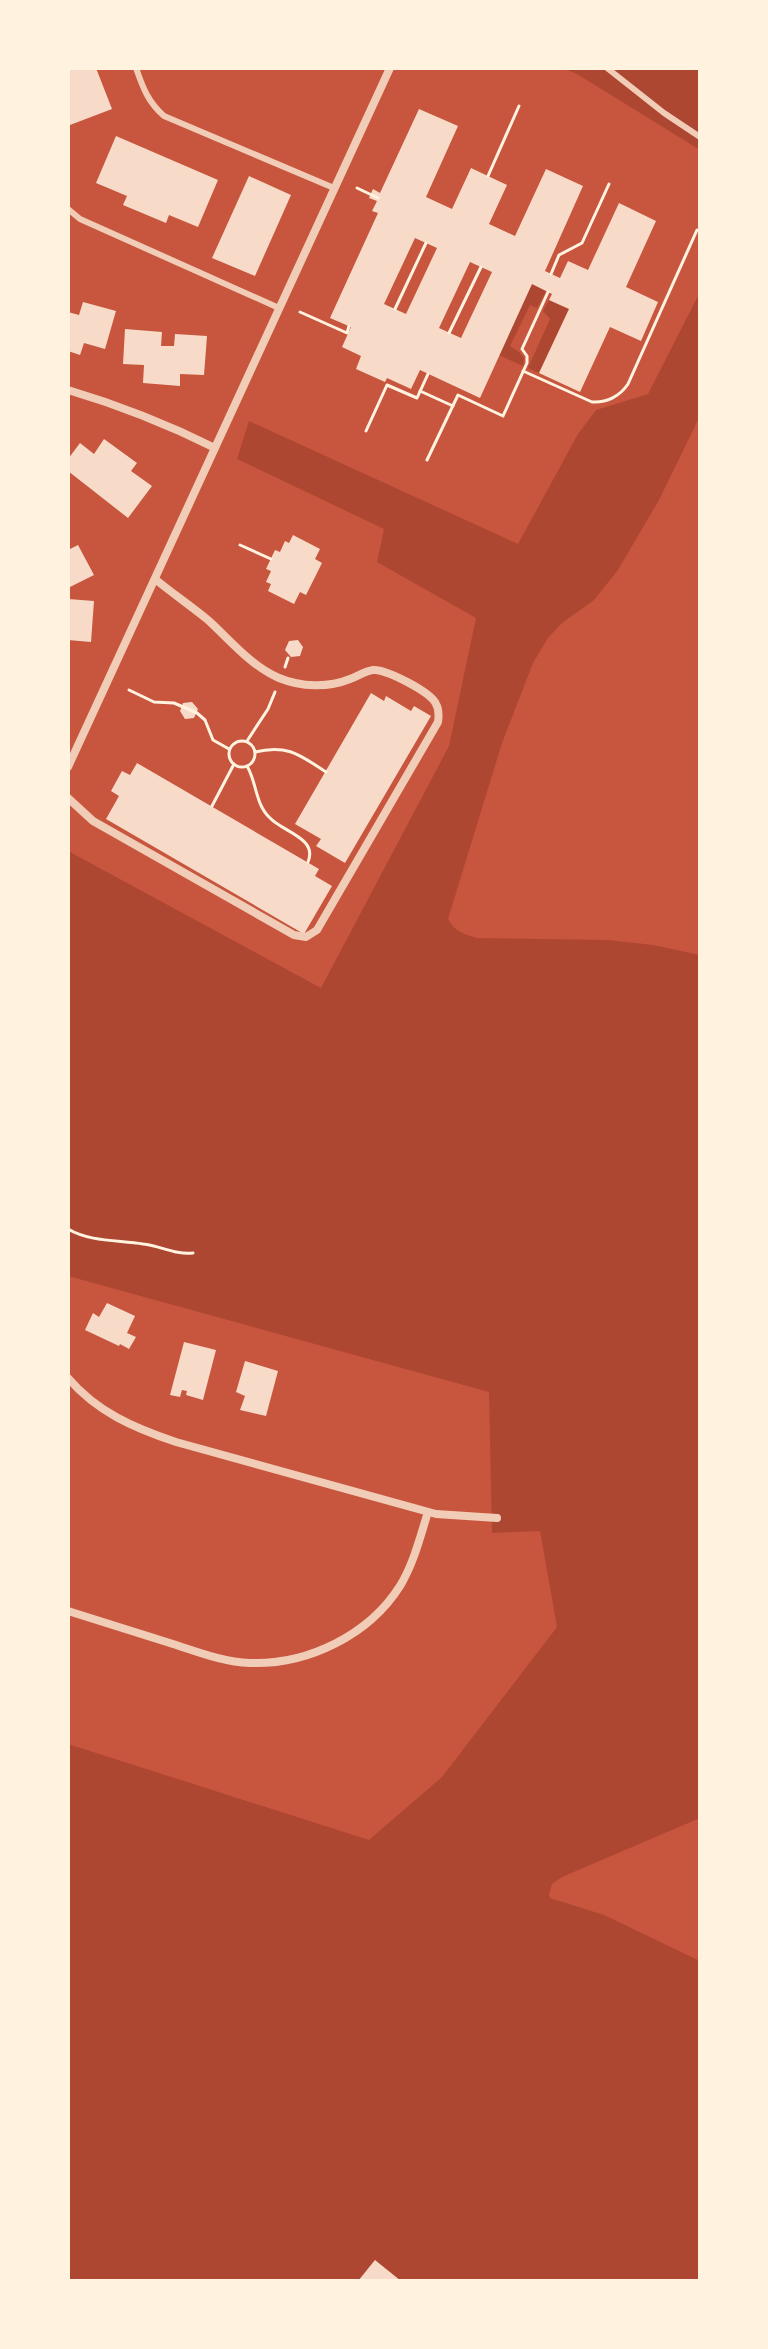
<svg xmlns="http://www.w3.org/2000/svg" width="768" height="2349" viewBox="0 0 768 2349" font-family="Arial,sans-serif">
  <rect width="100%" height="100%" fill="#c8553d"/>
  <!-- green -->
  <g fill="#ae4732">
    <polygon points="562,68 700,68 700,150 577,74"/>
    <polygon points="532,284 546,291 537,308 530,305 510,346 519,352 524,358 523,366 499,355"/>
    <path d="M700 292V416L659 500 618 570 594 600 562 623 548 638 533 663 502 743 448 919C455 932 464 934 477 938L608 940 653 945 700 955V1818L562 1877 552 1884 549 1895 550 1898 604 1915 700 1961V2281H68V1744L369 1840 442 1777 557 1627 540 1531 492 1533 489 1392 68 1276V851L321 988 449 746 476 618 377 562 384 529 237 459 249 421 518 544 578 434 596 410 648 394Z"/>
    <polygon points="549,300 569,309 539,373 528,368 550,319 543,311"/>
  </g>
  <!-- building -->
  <g fill="#f7dbc8" fill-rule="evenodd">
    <polygon points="68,68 96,68 112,109 70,125 68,119"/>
    <path d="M419 109 458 126 426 197 452 209 471 168 507 185 489 224 515 236 546 169 583 186 545 271 560 278 568 261 588 270 619 203 656 221 626 287 658 302 641 341 610 327 580 392 539 373 569 309 549 300 552 294 532 284 480 398 420 370 411 389 387 378 385 382 356 369 361 356 342 347 351 327 330 318 378 213 372 211 377 201 369 198 373 189 380 193ZM415 238 437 248 406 314 384 304ZM470 262 492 272 461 338 439 328Z"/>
    <polygon points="116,136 218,180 198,227 169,215 166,223 123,205 127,196 96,183"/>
    <polygon points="249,176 291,195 255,276 212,258"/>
    <polygon points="83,302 116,311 105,349 84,343 80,355 68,351 68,312 79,315"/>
    <polygon points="125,329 162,332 161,346 174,346 175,334 207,336 204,375 180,374 180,386 143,383 144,365 123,364"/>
    <polygon points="104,439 137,463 131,471 152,486 128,518 68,471 68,459 80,443 94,454"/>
    <polygon points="293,535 320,549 315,559 322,563 306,595 300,592 294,604 268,591 271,584 266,582 271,571 266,569 275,550 280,552 285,541 289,543"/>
    <polygon points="78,545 94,575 68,588 68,550"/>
    <polygon points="68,599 94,601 91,642 68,640"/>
    <polygon points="298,640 303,647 300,656 291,657 285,650 289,641"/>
    <polygon points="371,693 384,701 386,696 411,711 414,706 431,716 345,863 316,846 321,839 295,824"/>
    <polygon points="192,702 198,709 194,718 185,719 180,711 183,703"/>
    <polygon points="137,763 319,869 315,876 332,886 304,934 106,819 119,796 111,791 122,771 130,775"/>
    <polygon points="107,1303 135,1316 127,1333 136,1337 129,1349 120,1344 119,1346 85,1330 93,1313 99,1317"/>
    <polygon points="184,1342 216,1350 203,1400 186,1395 187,1391 182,1390 180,1397 170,1395"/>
    <polygon points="245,1361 278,1371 266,1416 240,1410 245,1396 236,1392"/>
    <polygon points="375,2260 401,2281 358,2281"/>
  </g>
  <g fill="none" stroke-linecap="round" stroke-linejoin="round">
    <!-- path -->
    <g stroke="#fff3e0" stroke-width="3">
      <polyline points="488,176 519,106"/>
      <polyline points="357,188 378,198"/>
      <polyline points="551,274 559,255 582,243 609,184"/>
      <polyline points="395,309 426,243"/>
      <polyline points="300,312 347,333 349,326"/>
      <polyline points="449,333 481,267"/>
      <path d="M523 371 592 402C607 403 620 396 628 384L697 230"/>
      <polyline points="420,391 453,406"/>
      <polyline points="366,431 387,385 417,398 428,374"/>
      <polyline points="427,460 458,395 503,416 527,363 527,356 522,349 548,292"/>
      <polyline points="240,545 271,559"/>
      <polyline points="285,667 288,658"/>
      <polyline points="129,690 154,702 174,703 197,713 205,720 213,740 229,749"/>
      <circle cx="242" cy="754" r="13"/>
      <polyline points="247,741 268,709 275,692"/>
      <path d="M255 752C287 744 300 755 326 772"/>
      <path d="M247 766C257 783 255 804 270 818 283 832 318 838 308 862"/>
      <polyline points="212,806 234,764"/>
      <path d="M68 1229C90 1242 118 1240 143 1244 161 1246 175 1255 193 1253"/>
    </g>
    <!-- service -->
    <g stroke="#f1ccb7" stroke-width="6">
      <path d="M136 68C143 88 148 102 164 116L334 188"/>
      <polyline points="607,68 664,113 700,137"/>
      <polyline points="68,209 80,219 279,308"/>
    </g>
    <!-- minor -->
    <g stroke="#f1ccb7" stroke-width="8">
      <path d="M68 390C122 406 165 423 215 448"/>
      <polyline points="68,767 390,68"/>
      <path d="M68 798 93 821 294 935 306 937 317 930 438 722C439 715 439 709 436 704 431 692 386 669 373 670 365 671 358 676 350 679 328 688 301 687 279 678 251 666 230 640 208 620 191 606 172 593 155 579"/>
      <path d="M68 1378C97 1412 134 1428 176 1442L436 1514 497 1518"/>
      <path d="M68 1611C103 1622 138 1633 173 1644 198 1652 223 1662 250 1663 308 1665 369 1635 400 1586 414 1563 420 1537 428 1512"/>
    </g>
  </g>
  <!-- border -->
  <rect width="768" height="2349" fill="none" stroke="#fff3e0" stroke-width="140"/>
</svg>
